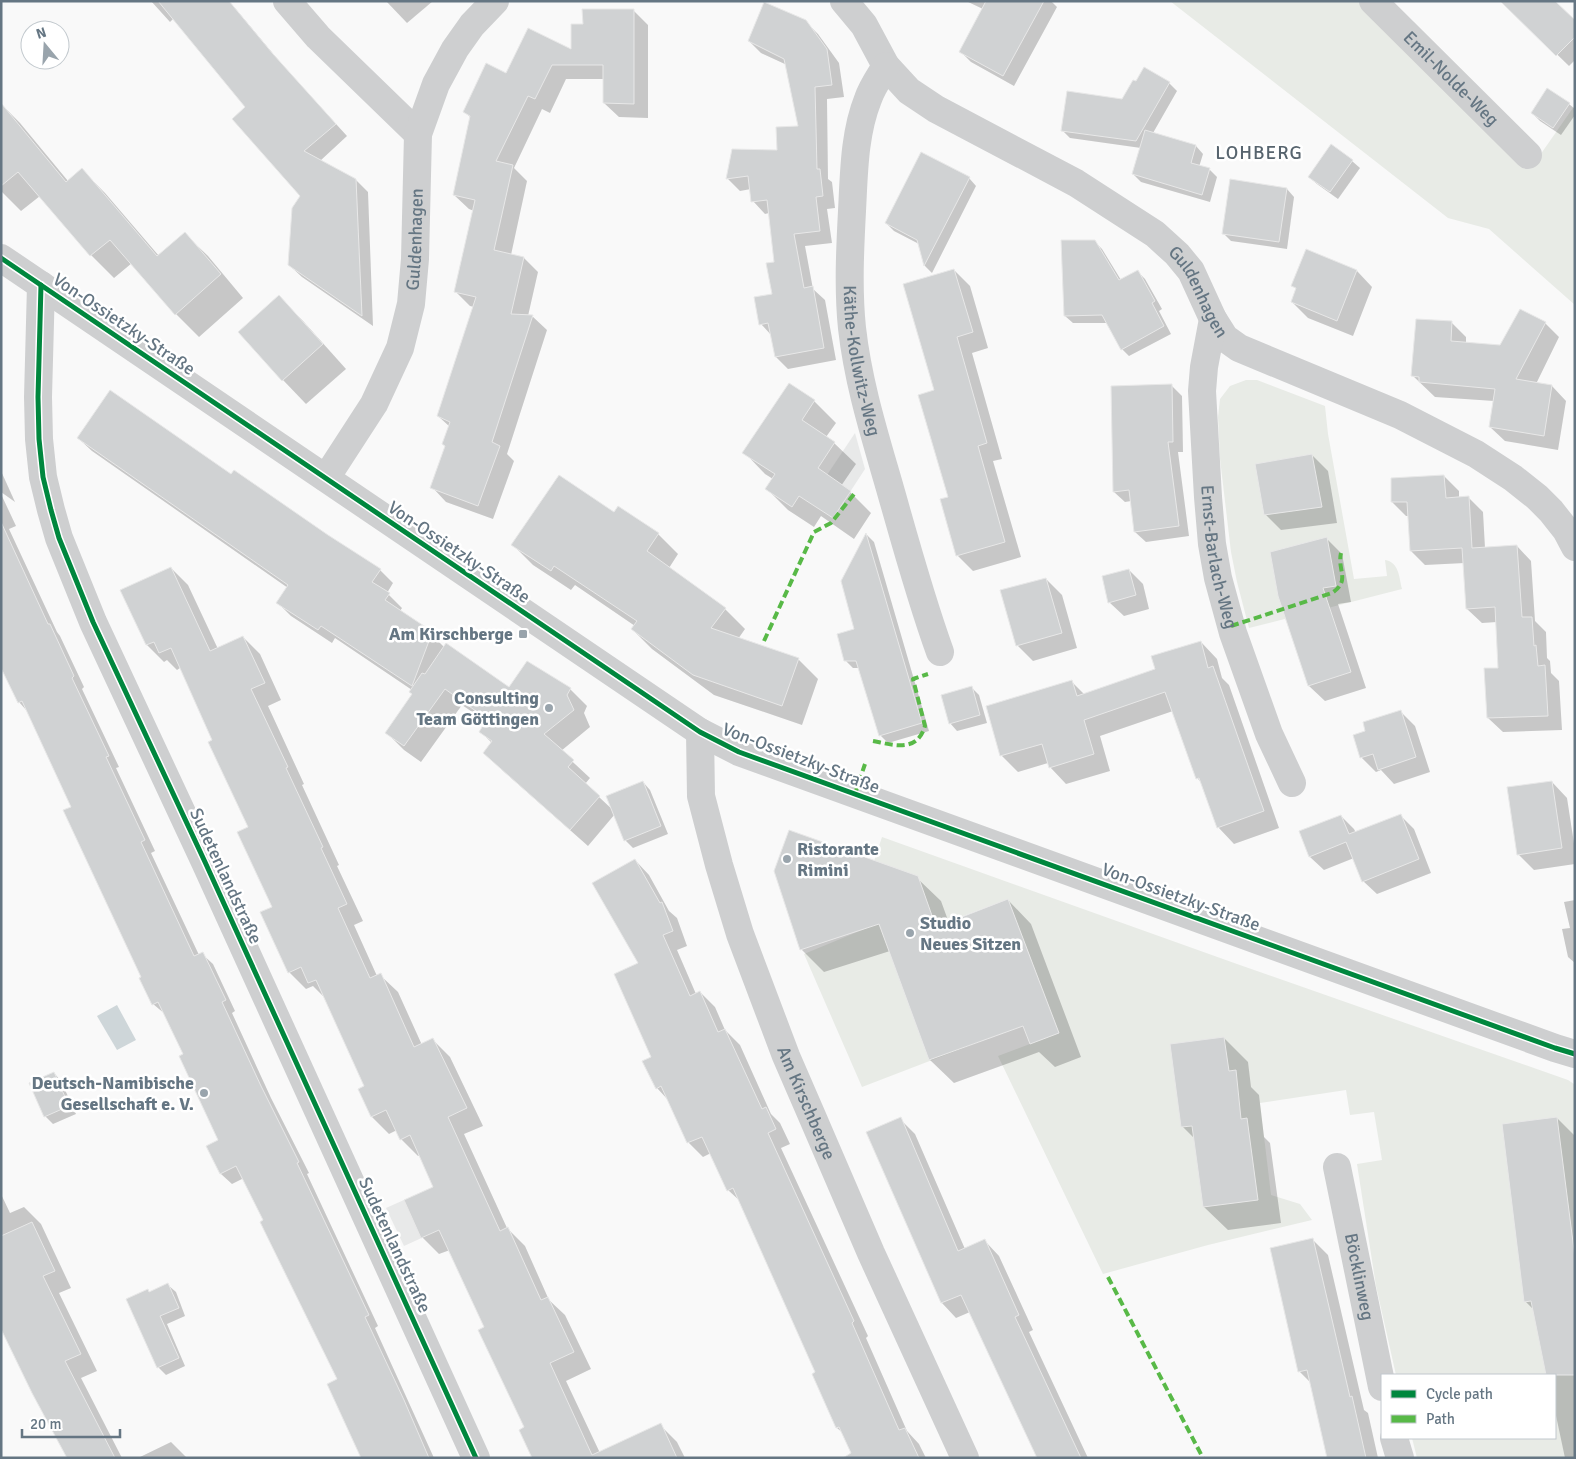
<svg xmlns="http://www.w3.org/2000/svg" width="1576" height="1459" viewBox="0 0 1576 1459" font-family="Signika,sans-serif">
  <rect width="100%" height="100%" fill="#f9f9f9"/>
  <!-- built -->
  <g fill="#e8e9e9">
    <polygon points="855,433 865,469 833,518 809,502"/>
    <polygon points="433,1187 450,1225 404,1246 386,1208"/>
  </g>
  <!-- green -->
  <g fill="#e8ebe6">
    <polygon points="1170,1 1365,1 1531,168 1575,105 1575,305 1489,229 1448,218"/>
    <path d="M1246 380H1257L1325 406 1328 434 1354 579 1387 576 1385 560C1399 562 1399 577 1402 589L1249 628 1237 582 1231 552 1220 459 1218 417 1220 399 1230 386Z"/>
    <polygon points="882,837 1237,964 1568,1080 1574,1084 1575,1458 1417,1458 1412,1438 1555,1438 1555,1375 1396,1375 1376,1286 1357,1164 1382,1160 1374,1112 1350,1115 1346,1090 1260,1103 1271,1195 1300,1204 1312,1220 1208,1245 1103,1274 998,1056 1059,1033 1008,899 947,922 935,923 979,1042 862,1087 804,954 867,928 874,861"/>
  </g>
  <!-- water -->
  <polygon fill="#ced6d9" points="117,1005 136,1040 117,1050 97,1016"/>
  <!-- shadow -->
  <g fill="#0003">
    <polygon points="151,1 229,1 285,68 347,136 320,161 356,180 368,192 373,326 302,277 289,265 301,196 247,107 174,18 170,22"/>
    <polygon points="386,1 433,1 407,23"/>
    <polygon points="966,1 1051,1 1057,7 1014,86 971,62 960,51 983,9"/>
    <polygon points="1502,1 1575,22 1575,60 1569,66"/>
    <polygon points="633,10 648,25 648,118 619,117 604,103 604,79 566,79 550,113 542,109 514,168 527,181 511,255 524,258 538,272 528,316 532,316 547,330 507,454 514,461 493,519 446,502 432,487 446,447 450,427 438,416 474,307 470,306 456,292 474,211 469,209 454,195 471,118 465,112 507,75 572,51 584,25"/>
    <polygon points="805,21 818,34 839,63 844,97 827,99 828,179 832,182 835,208 827,209 832,243 805,246 813,289 825,300 836,360 788,369 776,357 772,336 761,324 773,295 775,263 769,213 765,214 753,201 751,189 740,191 728,179 733,150 778,151 800,127 787,65 761,53 749,41"/>
    <polygon points="1169,83 1177,91 1153,133 1196,146 1203,154 1199,167 1209,169 1217,177 1210,202 1141,182 1133,174 1141,148 1070,138 1063,131 1123,100"/>
    <polygon points="1,104 20,123 68,181 82,170 105,193 159,256 185,234 208,256 243,298 199,337 176,314 132,263 114,278 91,255 40,196 21,211 1,191"/>
    <polygon points="1569,104 1575,109 1575,115 1561,135 1540,121 1532,113"/>
    <polygon points="1352,161 1360,168 1338,199 1317,184 1309,177"/>
    <polygon points="969,178 976,186 932,273 925,266 919,244 894,231 886,223"/>
    <polygon points="1287,189 1294,197 1287,249 1231,241 1223,233"/>
    <polygon points="1094,241 1102,249 1121,280 1137,271 1145,279 1162,309 1159,311 1171,334 1129,356 1122,349 1107,323 1073,323 1065,316"/>
    <polygon points="954,270 970,286 988,348 972,353 1002,459 993,461 1021,557 973,571 957,555 949,498"/>
    <polygon points="1357,271 1372,287 1353,336 1308,318 1292,302 1297,290 1293,285"/>
    <polygon points="279,297 303,321 346,369 306,404 283,380"/>
    <polygon points="1452,323 1466,337 1466,343 1501,347 1545,323 1559,337 1536,384 1552,386 1566,401 1558,450 1505,441 1490,427 1494,401 1435,397 1412,375"/>
    <polygon points="789,385 814,401 836,423 826,437 834,443 856,464 841,486 850,492 871,513 854,539 821,516 814,527 788,510 767,489 773,479 765,474 744,452"/>
    <polygon points="1171,385 1182,396 1183,452 1178,452 1189,536 1146,542 1135,532 1131,501 1125,502 1114,492 1112,387"/>
    <polygon points="78,438 231,475 380,570 393,583 387,593 402,608 400,611 426,629 444,647 509,689 570,689 587,706 584,713 590,727 561,751 590,778 585,784 614,811 643,782 650,790 668,834 633,848 625,840 615,814 588,846 502,770 485,753 492,743 480,731 487,722 462,705 421,762 404,750 387,733 413,694 412,690 335,638 332,643 291,616 278,603 288,588 92,451"/>
    <polygon points="1312,455 1328,471 1337,523 1281,530 1265,514"/>
    <polygon points="1,471 15,502 1,492"/>
    <polygon points="1444,476 1459,491 1459,498 1468,497 1483,512 1485,548 1517,546 1531,561 1535,621 1546,632 1547,658 1550,661 1551,673 1559,681 1562,730 1503,732 1488,718 1499,669 1497,622 1482,623 1467,609 1465,563 1425,565 1411,551 1409,516 1406,516 1392,502"/>
    <polygon points="1,494 16,526 9,529 57,632 60,636 84,687 82,689 119,767 116,768 155,851 151,853 199,955 202,954 213,964 235,1011 232,1013 271,1098 309,1173 307,1174 378,1326 375,1328 434,1458 362,1458 339,1380 265,1221 244,1178 232,1184 221,1174 207,1147 220,1140 184,1055 165,1014 153,1004 73,807 27,711 19,702 1,665"/>
    <polygon points="615,514 658,534 678,554 669,568 725,609 745,629 738,639 798,659 818,679 802,725 714,695 652,649 632,629 635,626 575,585 571,590 533,565 513,545"/>
    <polygon points="867,535 874,542 929,731 888,743 880,735 859,668 853,668 846,661 856,630 842,581"/>
    <polygon points="1327,539 1342,554 1351,602 1338,604 1366,688 1325,701 1309,686"/>
    <polygon points="171,568 188,585 218,649 243,637 260,654 281,700 268,706 304,784 302,785 339,865 337,866 363,921 354,925 377,976 380,975 398,992 422,1045 433,1040 450,1057 483,1126 464,1134 507,1228 525,1246 549,1300 565,1315 591,1369 566,1381 600,1453 660,1425 677,1442 685,1458 533,1458 526,1428 486,1327 450,1250 439,1254 422,1237 434,1188 420,1155 418,1156 401,1139 397,1130 389,1134 372,1117 359,1090 366,1087 325,998 313,986 306,989 289,972 273,907 249,828 214,741 180,668 177,670 167,660 164,662 147,645"/>
    <polygon points="1129,570 1143,584 1149,609 1124,616 1109,602"/>
    <polygon points="1046,579 1062,595 1077,648 1033,661 1017,645"/>
    <polygon points="1201,642 1217,659 1222,678 1229,685 1279,828 1234,844 1218,827 1202,783 1198,779 1173,711 1100,736 1110,771 1066,784 1050,767 1048,763 1018,772 1002,756 987,707 1072,682 1085,695 1156,670"/>
    <polygon points="971,687 979,695 987,723 957,731 950,723"/>
    <polygon points="1400,711 1415,726 1430,772 1394,784 1381,770 1376,772 1361,757 1367,731"/>
    <polygon points="1552,782 1567,798 1575,850 1575,864 1534,870 1518,854"/>
    <polygon points="1400,815 1414,829 1431,873 1377,894 1363,881 1354,858 1324,870 1310,857 1300,832 1341,816 1354,829 1356,833"/>
    <polygon points="635,860 649,875 669,911 677,918 687,946 677,950 696,994 700,992 715,1007 725,1030 740,1045 771,1114 780,1123 790,1144 781,1148 868,1336 866,1338 907,1431 919,1444 926,1458 858,1458 844,1434 837,1428 814,1374 817,1373 741,1202 728,1190 711,1153 703,1157 688,1142 669,1101 657,1088 640,964"/>
    <polygon points="917,878 941,901 949,923 1008,900 1031,924 1081,1057 1055,1067 1039,1052 954,1083 930,1060 890,951 824,972 801,949"/>
    <polygon points="1575,900 1575,963 1568,957 1562,929 1570,928 1564,902"/>
    <polygon points="1224,1038 1248,1062 1251,1087 1259,1095 1264,1137 1270,1143 1281,1223 1228,1230 1204,1207 1195,1139 1182,1126"/>
    <polygon points="54,1073 61,1081 76,1114 53,1124 45,1116 31,1084"/>
    <polygon points="1557,1118 1575,1136 1575,1458 1565,1458 1555,1411 1555,1375 1548,1375 1535,1311 1525,1301"/>
    <polygon points="900,1119 915,1134 965,1249 985,1241 999,1256 1033,1330 1029,1332 1088,1458 1038,1458 970,1312 956,1318 942,1303 868,1133"/>
    <polygon points="1,1194 10,1213 24,1207 41,1224 71,1288 59,1293 97,1371 81,1378 122,1458 68,1458 1,1328"/>
    <polygon points="1313,1240 1328,1255 1364,1410 1368,1413 1378,1458 1328,1458 1312,1384 1299,1371"/>
    <polygon points="168,1285 176,1292 185,1316 167,1324 185,1366 166,1375 158,1367 150,1293"/>
    <polygon points="171,1442 187,1458 138,1458"/>
  </g>
  <!-- building -->
  <g fill="#d0d2d3" stroke="#e8e8e8">
    <polygon points="158,1 229,1 273,54 336,124 304,151 356,179 362,316 288,265 292,208 300,196 232,119 245,107"/>
    <polygon points="986,1 1044,1 1003,76 959,52"/>
    <polygon points="1500,1 1555,1 1575,20 1575,37 1556,56"/>
    <polygon points="764,2 806,20 827,49 832,85 815,87 817,169 820,169 823,196 816,197 820,231 794,234 804,288 813,286 824,348 775,357 768,323 759,325 754,297 772,294 766,263 774,262 767,200 751,202 748,176 726,179 732,149 777,150 776,127 798,126 784,59 748,41"/>
    <polygon points="582,9 634,9 634,104 603,103 603,65 552,65 535,99 528,96 496,161 513,165 494,250 524,257 511,314 533,315 492,442 500,446 478,506 430,488 445,446 442,444 450,422 437,416 476,297 454,292 475,200 453,195 470,116 463,112 486,63 506,73 528,28 571,49 571,24 583,24"/>
    <polygon points="1144,67 1170,82 1136,141 1061,131 1067,91 1122,99 1133,80 1136,81"/>
    <polygon points="1547,88 1570,103 1553,128 1531,113"/>
    <polygon points="1,103 66,182 82,168 157,256 185,232 221,274 175,315 110,240 90,256 18,172 1,186"/>
    <polygon points="1145,130 1196,145 1191,163 1210,168 1202,195 1132,174"/>
    <polygon points="1331,144 1353,160 1330,192 1308,177"/>
    <polygon points="921,152 970,177 924,266 917,240 885,223"/>
    <polygon points="1230,179 1287,188 1279,242 1222,234"/>
    <polygon points="1061,240 1095,240 1119,280 1138,270 1155,301 1152,303 1164,326 1121,350 1102,315 1064,316"/>
    <polygon points="1306,249 1357,270 1337,321 1291,302 1296,288 1291,286"/>
    <polygon points="954,269 973,332 957,337 987,443 978,446 1005,542 956,556 940,499 948,497 918,395 934,390 903,284"/>
    <polygon points="279,295 323,344 282,381 238,332"/>
    <polygon points="1520,309 1546,322 1516,379 1552,385 1544,436 1489,427 1495,389 1419,382 1419,377 1411,376 1416,319 1452,321 1451,341 1500,345"/>
    <polygon points="789,383 815,400 802,420 835,442 818,468 851,491 833,518 799,496 792,507 765,489 775,474 742,453"/>
    <polygon points="1172,384 1173,442 1168,442 1179,526 1134,532 1129,490 1113,492 1111,386"/>
    <polygon points="110,390 231,474 234,470 328,535 381,569 372,582 390,593 385,600 427,628 426,629 432,633 412,686 321,626 318,630 276,603 288,585 77,438"/>
    <polygon points="1312,454 1322,507 1264,515 1255,464"/>
    <polygon points="559,475 614,512 618,506 659,533 647,551 726,608 711,628 799,658 782,706 693,675 631,629 637,621 554,566 551,571 511,545"/>
    <polygon points="1444,475 1446,498 1469,496 1472,548 1517,545 1522,617 1532,617 1534,646 1536,645 1538,666 1545,665 1548,716 1487,718 1484,668 1498,668 1495,607 1466,609 1462,548 1410,551 1407,502 1391,502 1391,478"/>
    <polygon points="1,522 48,624 50,624 74,676 72,678 109,756 106,757 145,840 141,842 194,956 203,952 226,1000 222,1002 261,1086 299,1162 297,1163 369,1315 365,1317 404,1400 429,1458 361,1458 327,1384 337,1379 260,1222 263,1220 236,1166 220,1174 206,1146 218,1140 179,1056 183,1054 158,1002 152,1005 139,978 141,977 63,810 71,807 22,701 18,703 1,668"/>
    <polygon points="866,533 922,723 879,736 856,661 844,661 837,634 854,629 841,581"/>
    <polygon points="1327,537 1336,586 1323,588 1351,672 1308,686 1278,596 1270,552"/>
    <polygon points="171,567 210,651 243,636 265,683 251,689 288,767 286,768 323,847 321,848 347,904 338,908 370,978 381,973 414,1047 433,1038 467,1108 448,1117 500,1231 508,1227 541,1300 548,1297 574,1352 550,1363 592,1455 661,1423 677,1458 532,1458 519,1430 524,1427 478,1330 484,1327 439,1230 421,1238 404,1200 433,1187 410,1135 400,1140 386,1110 371,1117 358,1089 364,1086 316,980 308,983 301,967 288,973 260,912 272,907 237,832 248,827 208,742 212,740 171,648 159,653 154,642 146,645 120,590"/>
    <polygon points="1129,569 1136,595 1108,603 1102,576"/>
    <polygon points="1046,578 1062,633 1016,646 1000,590"/>
    <polygon points="1201,641 1208,668 1213,666 1264,811 1217,828 1199,778 1196,779 1165,692 1084,720 1094,754 1049,768 1042,744 1000,756 986,706 1072,680 1077,696 1155,669 1151,656"/>
    <polygon points="446,643 509,687 527,661 571,688 567,695 574,710 544,734 574,760 568,767 600,796 570,830 483,753 492,741 479,732 487,719 445,689 404,746 385,733 412,694 409,692 422,673 425,674"/>
    <polygon points="972,686 980,715 949,724 941,695"/>
    <polygon points="1401,710 1416,757 1378,770 1373,754 1360,758 1353,735 1365,731 1363,722"/>
    <polygon points="643,781 661,826 624,841 606,796"/>
    <polygon points="1552,781 1562,848 1517,855 1507,787"/>
    <polygon points="1401,814 1419,859 1362,882 1346,842 1309,857 1299,831 1341,815 1349,834"/>
    <polygon points="789,830 918,876 936,927 1008,899 1059,1033 1030,1044 1023,1026 929,1060 879,924 800,950 774,871"/>
    <polygon points="635,859 660,903 662,902 673,931 663,935 690,996 700,991 718,1032 725,1029 762,1109 766,1107 776,1129 768,1133 854,1321 852,1323 899,1430 905,1428 919,1458 843,1458 851,1453 839,1427 836,1428 812,1374 815,1372 733,1188 727,1191 702,1137 687,1143 661,1086 656,1089 642,1061 651,1057 614,974 638,963 592,883"/>
    <polygon points="1224,1037 1229,1071 1236,1070 1241,1119 1247,1118 1258,1200 1203,1207 1192,1126 1181,1127 1170,1044"/>
    <polygon points="54,1072 69,1106 44,1117 29,1083"/>
    <polygon points="901,1117 958,1251 985,1239 1019,1315 1015,1317 1081,1458 1037,1458 961,1295 941,1303 866,1132"/>
    <polygon points="1557,1117 1575,1258 1575,1375 1546,1375 1531,1301 1524,1302 1502,1124"/>
    <polygon points="32,1222 55,1271 43,1276 81,1354 65,1361 115,1458 67,1458 32,1393 1,1329 1,1236"/>
    <polygon points="1313,1238 1350,1397 1352,1396 1366,1458 1327,1458 1307,1370 1298,1372 1270,1248"/>
    <polygon points="168,1283 179,1308 160,1316 179,1358 157,1368 126,1299 148,1289 149,1292"/>
  </g>
  <g fill="none" stroke-linecap="round" stroke-linejoin="round">
    <!-- minor -->
    <g stroke="#cecfd0" stroke-width="28">
      <polyline points="287,1 318,37 418,134"/>
      <path id="s1" d="M844 1 864 25 886 66 909 91 936 109 1076 183 1155 234 1177 254 1191 271 1213 319 1225 338 1239 348 1400 415 1476 454 1513 478 1537 497 1551 511 1566 530 1575 547"/>
      <path id="s2" d="M1373 1 1528 155"/>
      <path id="s3" d="M886 66C880 76 872 87 868 99 854 134 854 174 852 211 850 249 848 289 852 328 858 382 874 433 889 485 905 541 920 597 940 652"/>
      <polyline points="1,258 700,732 739,752 1555,1048 1575,1054"/>
      <polyline points="41,285 38,397 39,439 43,477 51,510 59,538 93,622 205,862 476,1458"/>
      <path id="s4" d="M1213 319 1204 367 1202 391 1208 497 1212 544 1218 578 1233 633 1269 734 1292 783"/>
      <path id="s5" d="M326 478 374 404 400 348 411 304 415 259 418 134 436 84 455 49 472 25 495 1"/>
      <path id="s6" d="M700 732 701 796 719 865 740 934 786 1056 812 1116 871 1253 965 1458"/>
      <path id="s7" d="M1337 1167 1382 1387"/>
      <polyline points="1394,1438 1400,1458"/>
    </g>
    <!-- quiet -->
    <g stroke="#58b947" stroke-width="4" stroke-dasharray="8 4" stroke-linecap="butt">
      <path d="M1231 626 1332 593C1351 580 1337 571 1341 553"/>
      <polyline points="764,641 814,532 831,523 854,494"/>
      <path d="M873 741C894 745 917 753 925 726L913 679 928 674"/>
      <polyline points="855,794 865,764"/>
      <polyline points="1108,1277 1203,1458"/>
    </g>
    <defs>
      <g id="cycleway">
        <polyline points="1,258 700,732 739,752 1555,1048 1575,1054"/>
        <polyline points="41,285 38,397 39,439 43,477 51,510 59,538 93,622 205,862 476,1458"/>
      </g>
    </defs>
    <!-- cycleway casing -->
    <use href="#cycleway" stroke="#fff" stroke-width="8"/>
    <!-- cycleway -->
    <use href="#cycleway" stroke="#00873e" stroke-width="5"/>
  </g>
  <!-- markers -->
  <g fill="#99a4ac" stroke="#fff" stroke-width="2">
    <rect x="518" y="629" width="10" height="10" rx="2.5"/>
    <circle cx="549" cy="708" r="5"/>
    <circle cx="787" cy="859" r="5"/>
    <circle cx="910" cy="933" r="5"/>
    <circle cx="204" cy="1093" r="5"/>
  </g>
  <g text-anchor="middle" dominant-baseline="central" stroke-width="5" stroke-linejoin="round" paint-order="stroke">
    <!-- street labels -->
    <g font-size="18" fill="#657683" stroke="#fff">
      <text stroke="none"><textPath href="#s2" startOffset="110">Emil-Nolde-Weg</textPath></text>
      <text stroke="none"><textPath href="#s5" startOffset="260">Guldenhagen</textPath></text>
      <text stroke="none"><textPath href="#s1" startOffset="470">Guldenhagen</textPath></text>
      <text transform="translate(124 324) rotate(34)">Von-Ossietzky-Straße</text>
      <text stroke="none"><textPath href="#s3" startOffset="302">Käthe-Kollwitz-Weg</textPath></text>
      <text transform="translate(459 552) rotate(34)">Von-Ossietzky-Straße</text>
      <text stroke="none"><textPath href="#s4" startOffset="240">Ernst-Barlach-Weg</textPath></text>
      <text transform="translate(801 758) rotate(21)">Von-Ossietzky-Straße</text>
      <text transform="translate(226 876) rotate(65)">Sudetenlandstraße</text>
      <text transform="translate(1181 897) rotate(20)">Von-Ossietzky-Straße</text>
      <text stroke="none"><textPath href="#s6" startOffset="389">Am Kirschberge</textPath></text>
      <text transform="translate(395 1245) rotate(65)">Sudetenlandstraße</text>
      <text stroke="none"><textPath href="#s7" startOffset="112">Böcklinweg</textPath></text>
    </g>
    <!-- poi labels -->
    <g font-size="18" font-weight="bold" fill="#657683" stroke="#fff" text-anchor="end">
      <text x="513" y="634">Am Kirschberge</text>
      <text x="539" y="698">Consulting<tspan x="539" dy="21">Team Göttingen</tspan></text>
      <text x="797" y="849" text-anchor="start">Ristorante<tspan x="797" dy="21">Rimini</tspan></text>
      <text x="920" y="923" text-anchor="start">Studio<tspan x="920" dy="21">Neues Sitzen</tspan></text>
      <text x="194" y="1083">Deutsch-Namibische<tspan x="194" dy="21">Gesellschaft e. V.</tspan></text>
    </g>
    <!-- neighbourhood labels -->
    <g font-size="19" letter-spacing="1" fill="#57646e" stroke="#fff">
      <text x="1259" y="153">LOHBERG</text>
    </g>
  </g>
  <!-- border -->
  <rect width="1576" height="1459" fill="none" stroke="#657683" stroke-width="5"/>
  <!-- legend -->
  <rect x="1381" y="1374" width="175" height="65" fill="#ffffff" stroke="#c1c8cd"/>
  <rect x="1391" y="1390" width="25" height="8" fill="#00873e" stroke="#c1c8cd"/>
  <text x="1426" y="1399" font-size="15" fill="#657683">Cycle path</text>
  <rect x="1391" y="1415" width="25" height="8" fill="#58b947" stroke="#c1c8cd"/>
  <text x="1426" y="1424" font-size="15" fill="#657683">Path</text>
  <!-- north arrow -->
  <g transform="translate(45 45) rotate(342)"><circle r="24" fill="#ffffff" stroke="#c1c8cd"/>
  <path d="M0-4L9 19L0 12L-9 19Z" fill="#99a4ac"/>
  <text y="-8" font-size="14" font-weight="bold" text-anchor="middle" fill="#657683">N</text>
  </g>
  <!-- scale -->
  <path d="M22 1429v8h98v-8" fill="none" stroke="#657683" stroke-width="2.5"/>
  <text x="30" y="1429" font-size="15" fill="#657683" stroke="#ffffff" stroke-width="4" paint-order="stroke">20 m</text>
</svg>
